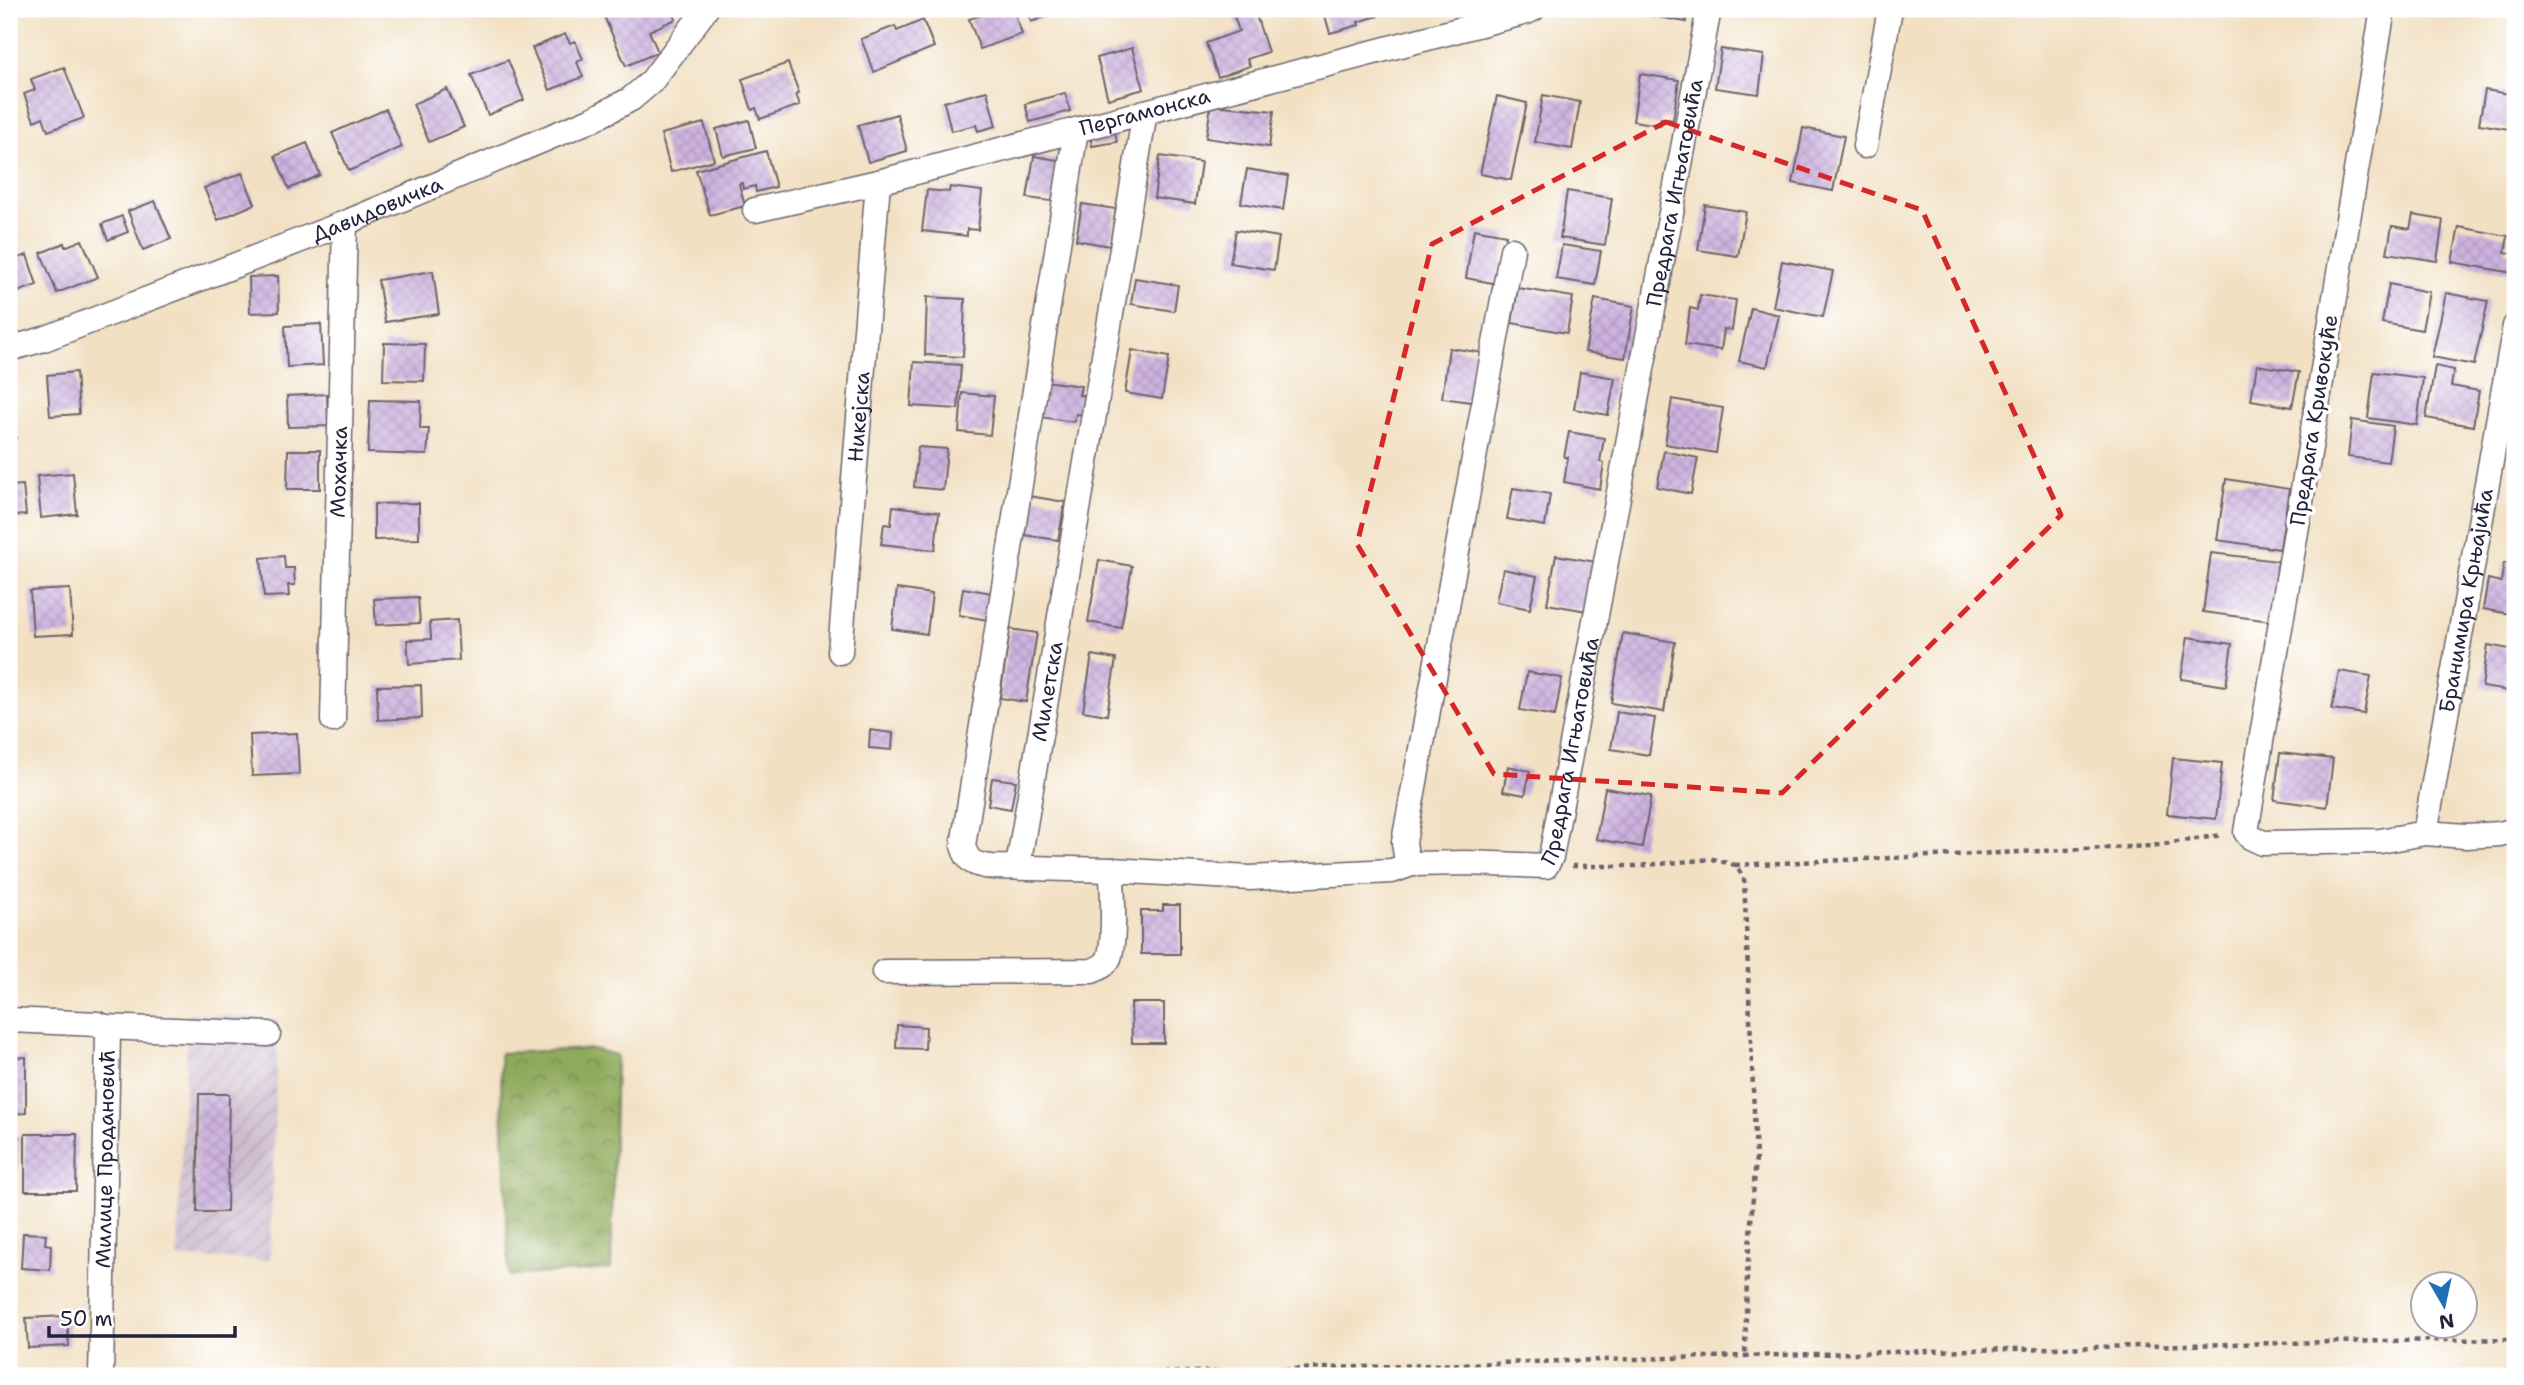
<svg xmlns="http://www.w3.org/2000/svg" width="2524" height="1385" viewBox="0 0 2524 1385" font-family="'Shantell Sans',sans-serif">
  <defs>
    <pattern id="industrial-furrows" width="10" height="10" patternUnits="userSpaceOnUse" patternTransform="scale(1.75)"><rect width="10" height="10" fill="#cfbdcf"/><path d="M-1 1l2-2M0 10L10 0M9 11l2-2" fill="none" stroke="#b1a2b3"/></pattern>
    <pattern id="forest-crowns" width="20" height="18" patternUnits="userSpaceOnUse" patternTransform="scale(1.75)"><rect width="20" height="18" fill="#8faa5b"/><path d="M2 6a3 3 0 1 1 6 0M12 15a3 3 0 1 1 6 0" fill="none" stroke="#748a4c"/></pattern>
    <pattern id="building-cross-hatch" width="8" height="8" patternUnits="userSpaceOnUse" patternTransform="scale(1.75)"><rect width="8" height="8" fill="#cdb2df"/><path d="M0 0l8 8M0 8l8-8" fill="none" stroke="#b099c0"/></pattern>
  </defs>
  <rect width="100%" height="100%" fill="#fff"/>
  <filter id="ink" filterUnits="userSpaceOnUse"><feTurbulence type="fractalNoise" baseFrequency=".0143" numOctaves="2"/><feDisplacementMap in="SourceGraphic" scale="14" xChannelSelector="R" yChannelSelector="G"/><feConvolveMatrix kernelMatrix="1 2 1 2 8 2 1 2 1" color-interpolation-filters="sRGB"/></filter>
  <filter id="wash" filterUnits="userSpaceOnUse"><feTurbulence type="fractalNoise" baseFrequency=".00686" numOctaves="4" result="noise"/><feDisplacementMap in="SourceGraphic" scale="28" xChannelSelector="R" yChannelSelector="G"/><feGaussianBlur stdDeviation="1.57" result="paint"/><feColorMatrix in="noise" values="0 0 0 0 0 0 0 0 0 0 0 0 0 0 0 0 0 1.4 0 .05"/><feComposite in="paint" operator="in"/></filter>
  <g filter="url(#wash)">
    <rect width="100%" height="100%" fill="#f2e0c3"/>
    <!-- industrial -->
    <polygon fill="url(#industrial-furrows)" points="188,1013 278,1020 270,1260 177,1258"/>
    <!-- forest -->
    <polygon fill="url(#forest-crowns)" stroke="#58664b" stroke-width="2" points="592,1049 616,1055 611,1269 509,1276 500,1053"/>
    <g id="blocks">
      <!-- building -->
      <g fill="url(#building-cross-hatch)">
        <polygon points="616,9 671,9 676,19 649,31 658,52 626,66 603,14"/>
        <polygon points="998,9 1013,9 1022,34 980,49 969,19"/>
        <polygon points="1027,9 1067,9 1031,22"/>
        <polygon points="1246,9 1254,9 1268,52 1247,59 1250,66 1218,77 1206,43 1239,31 1233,13"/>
        <polygon points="1323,9 1376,9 1378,16 1358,22 1359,25 1330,33"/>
        <polygon points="1648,9 1688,9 1686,22 1647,15"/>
        <polygon points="923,20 934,47 874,72 861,39 895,26 897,31"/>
        <polygon points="565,34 570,43 575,41 583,59 577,62 583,77 550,90 532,48"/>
        <polygon points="1132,48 1144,89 1108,99 1097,58"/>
        <polygon points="1721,49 1764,55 1759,94 1715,88"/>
        <polygon points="508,60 524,100 488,115 471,75"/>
        <polygon points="788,63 799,93 796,94 800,105 760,119 756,108 752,110 742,79"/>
        <polygon points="64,67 84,118 48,131 43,117 34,121 24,94 35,90 31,79"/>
        <polygon points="1640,74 1679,80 1673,120 1661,118 1660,125 1633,121"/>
        <polygon points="447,89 464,127 429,142 413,104"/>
        <polygon points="2485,90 2515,95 2515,130 2479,124"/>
        <polygon points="987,91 996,126 978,131 976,125 951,131 944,102"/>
        <polygon points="1065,93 1070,111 1030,122 1025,104"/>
        <polygon points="1543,95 1580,102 1572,149 1535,142"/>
        <polygon points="1497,96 1527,103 1511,180 1480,174"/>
        <polygon points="1211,105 1274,111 1269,147 1206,138"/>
        <polygon points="386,109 402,147 349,171 332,133"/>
        <polygon points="897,114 907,151 868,162 858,125"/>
        <polygon points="749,120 756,148 723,156 716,129"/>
        <polygon points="704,123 714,160 671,172 661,134"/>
        <polygon points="1114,126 1117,142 1092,146 1089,130"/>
        <polygon points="1803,128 1844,136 1833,191 1793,183"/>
        <polygon points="307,143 320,175 289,189 275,156"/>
        <polygon points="766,151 776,187 756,192 755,186 743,189 742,183 739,184 745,206 710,215 696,170"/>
        <polygon points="1034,156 1064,161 1058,202 1027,198"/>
        <polygon points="1160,156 1201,162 1195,204 1154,198"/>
        <polygon points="1247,169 1288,176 1283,210 1241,203"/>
        <polygon points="242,173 255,204 218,220 204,188"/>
        <polygon points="950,187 982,191 978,230 967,229 967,236 922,231 927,190 949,192"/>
        <polygon points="1567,191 1612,198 1605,245 1560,238"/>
        <polygon points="155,201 171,239 143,250 128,211"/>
        <polygon points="1082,204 1116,209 1110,246 1076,240"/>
        <polygon points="1705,205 1746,212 1738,256 1698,250"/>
        <polygon points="2413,215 2443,220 2437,261 2387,253 2392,226 2410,229"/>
        <polygon points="122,216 128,232 108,240 102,224"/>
        <polygon points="2459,227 2508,236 2505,252 2515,254 2513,273 2452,262"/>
        <polygon points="1474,229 1506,235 1498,284 1466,278"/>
        <polygon points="1236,230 1279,237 1274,270 1230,263"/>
        <polygon points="82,240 98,277 57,293 41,253 64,243 65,247"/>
        <polygon points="1562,245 1601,251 1595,285 1556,279"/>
        <polygon points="27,255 37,285 9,295 9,261"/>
        <polygon points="1782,261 1833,271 1823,317 1773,307"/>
        <polygon points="433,271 439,314 385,322 378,280"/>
        <polygon points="278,276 279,312 250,313 249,277"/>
        <polygon points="1135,278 1178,285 1174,311 1131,304"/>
        <polygon points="2389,284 2429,292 2422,330 2382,323"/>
        <polygon points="1518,288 1573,297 1567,333 1512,323"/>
        <polygon points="2446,293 2488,301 2474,365 2432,357"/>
        <polygon points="1700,295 1736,300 1732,330 1724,329 1721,350 1685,345 1690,308 1698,310"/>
        <polygon points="927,297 965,299 963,357 925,355"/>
        <polygon points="1595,299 1634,306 1625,358 1585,352"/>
        <polygon points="1751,308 1779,315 1767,367 1739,361"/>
        <polygon points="321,324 323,365 287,367 285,326"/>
        <polygon points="384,343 425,344 424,381 383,380"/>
        <polygon points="1449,348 1485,353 1478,403 1442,398"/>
        <polygon points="1132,350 1169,357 1162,399 1125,393"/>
        <polygon points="914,362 961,365 958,409 911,406"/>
        <polygon points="2257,365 2299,372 2292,407 2251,400"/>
        <polygon points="2435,366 2454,370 2451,386 2479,391 2473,426 2426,418"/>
        <polygon points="76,372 79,414 50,416 47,375"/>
        <polygon points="1580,372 1615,378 1608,415 1574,409"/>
        <polygon points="2374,372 2423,378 2417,425 2368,418"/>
        <polygon points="1045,381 1081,386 1079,395 1088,396 1085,415 1076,414 1074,422 1040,417"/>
        <polygon points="962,393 994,396 990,435 959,432"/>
        <polygon points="327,394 328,426 288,427 287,396"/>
        <polygon points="1672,399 1723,408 1716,453 1665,444"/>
        <polygon points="370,400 421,401 420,429 429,429 427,455 368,453"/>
        <polygon points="9,404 16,438 9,439"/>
        <polygon points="2352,420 2393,426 2388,462 2348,457"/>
        <polygon points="1569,432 1604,438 1600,462 1604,463 1600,489 1564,482 1568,457 1564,457"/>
        <polygon points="918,447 947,449 943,490 914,487"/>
        <polygon points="288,450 320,450 320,489 287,489"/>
        <polygon points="1664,451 1698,458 1691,494 1657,487"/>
        <polygon points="73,473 77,514 41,518 37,476"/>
        <polygon points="2226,479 2289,489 2280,549 2217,540"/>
        <polygon points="23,485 26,515 9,516 9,486"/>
        <polygon points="1513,488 1550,494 1545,526 1507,519"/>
        <polygon points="1023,495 1065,502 1058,540 1017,534"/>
        <polygon points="419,503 419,539 374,540 374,504"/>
        <polygon points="893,506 939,512 935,550 881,544 884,524 891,525"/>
        <polygon points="2211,553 2278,561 2270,621 2203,612"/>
        <polygon points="1556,555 1596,562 1587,611 1547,604"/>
        <polygon points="284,556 285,568 294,568 295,585 288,585 289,596 264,597 261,558"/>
        <polygon points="1099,560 1132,566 1121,628 1088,622"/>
        <polygon points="2504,563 2515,564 2515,615 2483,609 2488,579 2501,582"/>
        <polygon points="1503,569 1537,576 1530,609 1496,602"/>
        <polygon points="963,588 992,593 988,620 959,615"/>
        <polygon points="70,589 73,634 33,636 30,591"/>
        <polygon points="897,589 932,594 927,634 892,629"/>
        <polygon points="418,597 420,623 376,625 374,599"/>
        <polygon points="457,620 459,660 409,664 407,640 431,639 430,622"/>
        <polygon points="1010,629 1037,633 1026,702 1000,698"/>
        <polygon points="1623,633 1675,642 1664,712 1611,703"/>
        <polygon points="2188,637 2232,644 2226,686 2181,679"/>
        <polygon points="2488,645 2515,650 2515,692 2482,687"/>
        <polygon points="1092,655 1116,659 1107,715 1083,711"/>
        <polygon points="2339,671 2371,676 2364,714 2332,709"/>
        <polygon points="1527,672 1562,678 1555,716 1520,710"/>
        <polygon points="421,685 422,718 378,720 377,686"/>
        <polygon points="1617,712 1655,718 1649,755 1611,749"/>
        <polygon points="870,730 893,733 892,750 869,748"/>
        <polygon points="297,733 299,774 252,776 250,735"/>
        <polygon points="2280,753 2333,759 2327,807 2274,800"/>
        <polygon points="2173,758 2222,763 2216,819 2167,814"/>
        <polygon points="1508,766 1530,771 1525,795 1503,791"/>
        <polygon points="992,778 1016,781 1011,809 988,805"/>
        <polygon points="1605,788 1651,796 1642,847 1596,839"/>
        <polygon points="1163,905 1180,905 1180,954 1141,954 1141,911 1163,911"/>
        <polygon points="1131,1003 1164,1003 1164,1043 1132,1043"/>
        <polygon points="897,1025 926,1027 925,1049 896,1048"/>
        <polygon points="26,1057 26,1113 9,1114 9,1058"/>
        <polygon points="199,1094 229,1094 227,1212 197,1212"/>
        <polygon points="25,1134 77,1134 76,1191 25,1191"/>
        <polygon points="9,1136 19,1137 17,1174 9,1174"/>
        <polygon points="23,1233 46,1234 45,1244 51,1245 50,1270 21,1268"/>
        <polygon points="67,1316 69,1346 28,1348 26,1318"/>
      </g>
    </g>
  </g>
  <g filter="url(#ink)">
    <use href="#blocks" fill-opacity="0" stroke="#6b646b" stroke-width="2"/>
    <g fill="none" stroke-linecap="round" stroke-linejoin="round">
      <defs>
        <g id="minor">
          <polyline points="2383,9 2246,832 2250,837 2263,843 2380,841 2425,833 2466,836 2500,834 2515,830"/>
          <polyline points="1865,146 1890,9"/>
          <path id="s1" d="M755 210 878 182 1527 12 1533 9"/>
          <path id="s2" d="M1512 250 1404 842 1406 856 1412 864 1466 863 1546 866 1551 857 1709 9"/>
          <path id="s3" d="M9 349 44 339 345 223 593 119 631 99 651 82 706 9"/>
          <path id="s4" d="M840 652 878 182"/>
          <path id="s5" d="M333 720 345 223"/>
          <path id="s6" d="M2425 833 2515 326"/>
          <path id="s7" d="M1018 866 1145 112"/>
          <polyline points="1112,870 1250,878 1392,871 1412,864"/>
          <path d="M884 972 1092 971C1099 968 1105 966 1109 958 1116 939 1112 891 1112 870L992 867C975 865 968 863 963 846L1076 130"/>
          <polyline points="9,1020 98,1024 105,1027 268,1034"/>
          <path id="s8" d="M101 1376 108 1033 105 1027"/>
        </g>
      </defs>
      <!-- minor casing -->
      <use href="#minor" stroke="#6b646b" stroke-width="27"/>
      <!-- path -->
      <g stroke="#6b646b" stroke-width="4.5" stroke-dasharray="5 5" stroke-linecap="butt">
        <polyline points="1735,865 2151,846 2222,835"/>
        <polyline points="1572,866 1636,866 1713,859 1735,865 1744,878 1756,1158 1747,1274 1745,1355"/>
        <path d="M1054 1376C1541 1362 2028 1346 2515 1339"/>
      </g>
      <!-- minor -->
      <use href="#minor" stroke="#fff" stroke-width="24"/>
    </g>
  </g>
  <!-- marked area -->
  <path fill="none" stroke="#d62828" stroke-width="5" stroke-dasharray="14 9" stroke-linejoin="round" d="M1666 122 1922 210 2061 515 1782 793 1494 774 1357 544 1432 244Z"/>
  <g text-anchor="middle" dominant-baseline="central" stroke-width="7" stroke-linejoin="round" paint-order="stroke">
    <!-- street labels -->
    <g font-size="21" fill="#22223b" stroke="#fff">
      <text stroke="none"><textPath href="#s1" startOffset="402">Пергамонска</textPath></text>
      <text stroke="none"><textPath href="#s2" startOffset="1446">Предрага Игњатовића</textPath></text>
      <text stroke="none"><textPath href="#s3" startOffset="394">Давидовичка</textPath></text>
      <text stroke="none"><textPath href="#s4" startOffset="236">Никејска</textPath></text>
      <text transform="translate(2314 420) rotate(-81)">Предрага Кривокуће</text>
      <text stroke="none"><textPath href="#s5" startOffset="248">Мохачка</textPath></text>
      <text stroke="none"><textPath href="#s6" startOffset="236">Бранимира Крњајића</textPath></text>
      <text stroke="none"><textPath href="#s7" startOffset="177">Милетска</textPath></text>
      <text stroke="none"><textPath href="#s2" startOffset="878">Предрага Игњатовића</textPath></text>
      <text stroke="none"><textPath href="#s8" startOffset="217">Милице Продановић</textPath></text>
    </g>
  </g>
  <!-- margin -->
  <rect width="2524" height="1385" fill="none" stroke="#fff" stroke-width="35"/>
  <!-- north arrow -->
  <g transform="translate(2444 1305) rotate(171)"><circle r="33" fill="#ffffff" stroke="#a7a7b1" stroke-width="2"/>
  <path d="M0-5L12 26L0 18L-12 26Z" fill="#1f6fb2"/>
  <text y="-10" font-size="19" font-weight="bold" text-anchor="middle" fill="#22223b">N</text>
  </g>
  <!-- scale -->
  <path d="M49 1326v10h186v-10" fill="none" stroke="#22223b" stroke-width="3.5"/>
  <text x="60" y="1326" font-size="21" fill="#22223b" stroke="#ffffff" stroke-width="5" paint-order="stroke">50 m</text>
</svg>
